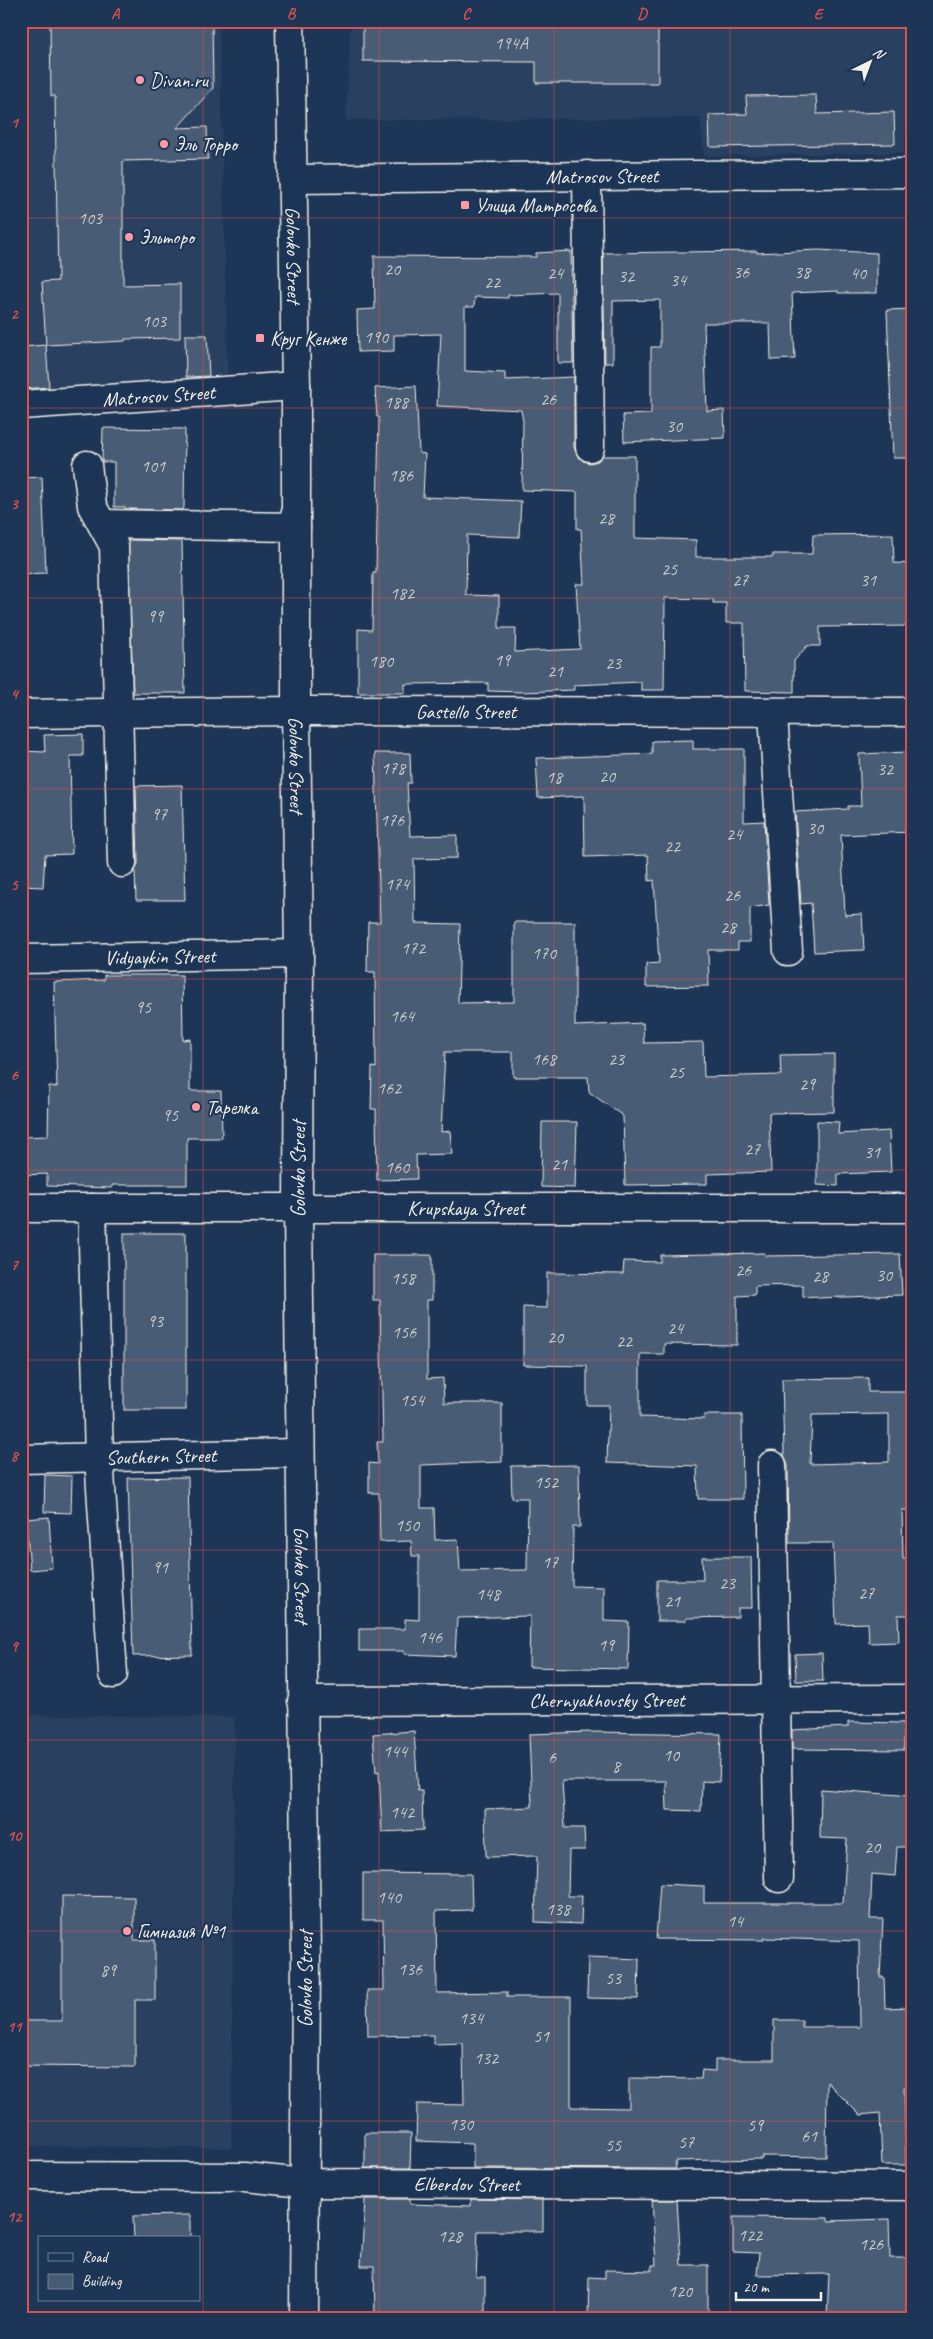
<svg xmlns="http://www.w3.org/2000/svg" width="933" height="2339" viewBox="0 0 933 2339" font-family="Caveat,sans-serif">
  <rect width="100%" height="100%" fill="#1d3557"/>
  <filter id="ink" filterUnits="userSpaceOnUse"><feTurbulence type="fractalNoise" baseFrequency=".02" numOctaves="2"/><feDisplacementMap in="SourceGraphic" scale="10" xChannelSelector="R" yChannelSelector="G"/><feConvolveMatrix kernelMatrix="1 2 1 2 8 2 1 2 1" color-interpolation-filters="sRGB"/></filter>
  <g filter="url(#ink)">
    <!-- built -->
    <g fill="#2a4060">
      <polygon points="21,21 219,21 228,386 21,399"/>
      <polygon points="351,21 912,21 912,124 907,124 904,153 704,156 700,118 346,120"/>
      <polygon points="21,1715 235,1717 231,2148 21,2146"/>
    </g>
    <!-- building -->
    <g fill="#485b74" stroke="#f4f1e8" fill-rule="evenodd">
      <polygon points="50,21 212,21 213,88 177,128 207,127 208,159 123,161 123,285 180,284 180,338 125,339 125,341 46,345 42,282 58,281 55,96 51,96"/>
      <polygon points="363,21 658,21 658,83 536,83 536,62 363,61"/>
      <polygon points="816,95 817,114 894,112 895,144 710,147 709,115 747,114 746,96"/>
      <polygon points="818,250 877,253 877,293 838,293 838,291 792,293 795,359 771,360 770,323 704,323 707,411 724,410 725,438 624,442 623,415 651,414 651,347 660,347 660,300 613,301 613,363 605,363 603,253 757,251 757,253"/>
      <polygon points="571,251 573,363 558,363 558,293 508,295 508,298 475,297 474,307 465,307 465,371 505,373 505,380 574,377 574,447 577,455 583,461 590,463 598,461 602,456 635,456 635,538 696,540 696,557 773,557 773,554 812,554 813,535 893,534 894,563 912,564 912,626 820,627 820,646 807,646 794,661 794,692 745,691 744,623 726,623 726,603 713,603 713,599 665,598 664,690 641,690 641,682 574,685 574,690 522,692 488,691 488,683 405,684 405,693 358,693 358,629 372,630 373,573 376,573 379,417 377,417 375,388 416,386 419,453 425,454 423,497 521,501 519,537 467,535 466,595 499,596 499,628 516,628 515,652 580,649 576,584 584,584 581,529 577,529 577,492 522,490 523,421 521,410 437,406 441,334 394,335 394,351 358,352 357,310 375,309 374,256 536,257 536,253"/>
      <polygon points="912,309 912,458 893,458 887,310"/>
      <polygon points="185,335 207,335 209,376 186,377"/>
      <polygon points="46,345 49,387 21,389 21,347"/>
      <polygon points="103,428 185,429 184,508 182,510 125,509 125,507 114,507 114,462 102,462"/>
      <polygon points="42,477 46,573 21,574 21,478"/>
      <polygon points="128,540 182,541 185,693 133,693"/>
      <polygon points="83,734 83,756 70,756 72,854 45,855 43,887 21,886 21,751 45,752 44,735"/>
      <polygon points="693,740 693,749 744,749 744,822 764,821 769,905 750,908 750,942 738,942 738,950 708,950 709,986 646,987 646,964 659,963 654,880 649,881 648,855 585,857 584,796 538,798 536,758 652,754 652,741"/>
      <polygon points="909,752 912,832 841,835 845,915 862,914 864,950 814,952 811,903 801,904 795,812 848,809 848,806 861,806 859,754"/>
      <polygon points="375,753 410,753 411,783 407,783 410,836 457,835 457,858 414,859 415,923 460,924 458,1003 514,1002 514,922 575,922 575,1026 643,1023 644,1043 703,1042 704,1077 781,1075 780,1055 834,1054 834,1112 769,1113 771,1172 707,1174 707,1184 625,1185 623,1116 589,1092 588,1077 513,1077 513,1052 445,1052 441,1132 450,1131 452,1154 416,1155 417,1179 377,1180 376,1109 371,1109 372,1067 376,1068 375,972 367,972 368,922 380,922"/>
      <polygon points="182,785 185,900 136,900 135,871 138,863 136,786"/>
      <polygon points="104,975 182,975 183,1040 190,1039 190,1091 221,1091 222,1138 187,1138 187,1185 112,1185 112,1188 47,1186 47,1174 21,1175 21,1137 48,1136 49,1086 57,1087 54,982 104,980"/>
      <polygon points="817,1121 839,1122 838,1134 889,1131 891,1172 838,1174 838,1186 817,1185"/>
      <polygon points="542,1122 577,1122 575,1188 541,1187"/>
      <rect x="124" y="1233" width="62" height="177"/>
      <polygon points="765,1253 765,1256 900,1254 902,1295 817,1298 817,1296 803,1297 803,1285 755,1286 755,1295 737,1296 737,1345 664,1344 664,1354 640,1354 640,1417 704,1419 704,1415 742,1415 743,1499 698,1499 697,1466 607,1463 609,1405 587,1405 587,1366 523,1365 523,1307 547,1308 547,1273 623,1274 624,1261 660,1262 660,1255"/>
      <polygon points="373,1255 432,1255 432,1300 427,1300 427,1379 443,1378 444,1403 502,1403 502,1462 421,1465 421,1508 434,1508 435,1540 458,1539 460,1571 527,1570 528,1498 512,1498 511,1466 579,1465 580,1527 573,1527 572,1586 604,1587 604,1621 629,1622 628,1669 529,1667 530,1616 457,1618 455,1656 404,1654 404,1651 359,1651 359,1629 405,1629 405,1619 419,1620 419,1556 412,1556 411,1541 380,1542 379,1493 369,1493 369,1463 378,1464 377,1442 383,1442 380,1300 373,1300"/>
      <path d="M868 1378V1392H912V1510H902L903 1559H912V1615H898L899 1642 869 1643 868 1623 836 1624 833 1543H789L788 1465 784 1455 782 1379ZM889 1414V1462L810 1464 812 1415Z"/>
      <polygon points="45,1475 72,1476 71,1513 44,1512"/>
      <polygon points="188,1477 192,1655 133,1656 128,1478"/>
      <polygon points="49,1517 52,1568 30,1570 26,1519"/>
      <polygon points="702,1557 751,1557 752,1608 738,1608 738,1617 686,1618 686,1621 657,1621 657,1580 703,1580"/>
      <polygon points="822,1653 823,1681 796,1681 795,1654"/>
      <polygon points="848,1722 904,1723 904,1750 792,1749 792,1730 848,1727"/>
      <polygon points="414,1731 418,1791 422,1791 423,1830 382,1832 379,1771 376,1772 373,1734"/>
      <polygon points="592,1732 721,1734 719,1782 702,1781 701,1811 667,1810 666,1781 562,1781 565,1828 584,1828 585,1850 569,1850 568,1896 582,1896 581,1924 535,1922 537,1856 486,1857 485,1809 532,1807 529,1734"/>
      <polygon points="821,1789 912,1796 912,1847 897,1847 895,1876 872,1874 870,1919 883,1919 880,1977 884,1977 885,2008 912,2007 912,2086 904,2087 906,2165 882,2165 880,2113 860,2115 827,2082 826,2157 762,2156 762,2159 675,2161 676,2169 473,2168 473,2143 416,2141 417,2104 464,2105 463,2043 434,2044 434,2035 368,2036 367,1990 384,1990 383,1920 363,1920 363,1873 471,1874 472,1910 436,1911 437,1993 507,1992 507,1997 571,1997 571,2107 629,2108 629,2078 701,2079 702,2070 715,2071 715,2060 774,2060 774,2020 802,2020 802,2027 860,2027 859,1941 764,1938 764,1940 656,1939 660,1884 704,1886 704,1903 843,1903 847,1839 820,1838"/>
      <polygon points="62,1896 134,1897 134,1940 155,1940 155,2000 135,2000 135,2067 21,2066 21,2021 62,2021"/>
      <polygon points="588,1957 639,1959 638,1999 587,1998"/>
      <polygon points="365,2133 411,2133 410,2168 365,2168"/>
      <polygon points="365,2199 410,2199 410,2204 471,2206 471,2199 543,2200 543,2231 478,2231 476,2277 485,2277 485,2318 375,2318 374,2266 361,2266"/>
      <polygon points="652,2200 677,2200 681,2265 708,2265 708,2318 588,2318 589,2277 605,2278 605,2270 652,2271 652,2265 656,2265"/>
      <polygon points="190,2215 190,2238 134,2238 133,2216"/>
      <polygon points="733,2217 828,2218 828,2221 889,2219 890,2258 912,2258 912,2315 902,2315 903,2318 827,2318 829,2274 757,2275 759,2253 733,2252"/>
    </g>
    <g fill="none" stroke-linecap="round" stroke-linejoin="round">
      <defs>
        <g id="minor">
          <path id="s1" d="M290 21 296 386V711L299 954 298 1208 306 1958 304 2318"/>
          <polyline points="587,175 590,447"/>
          <path id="s2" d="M292 179 912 173"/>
          <path id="s3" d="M21 405 296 386"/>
          <polyline points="87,465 92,506 114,546 122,863"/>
          <polyline points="102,524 296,527"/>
          <polyline points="773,713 788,951"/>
          <path id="s4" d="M21 714 296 711 912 712"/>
          <path id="s5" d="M21 959 299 954"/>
          <path id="s6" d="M21 1208H912"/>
          <polyline points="92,1208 99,1457 113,1674"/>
          <path id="s7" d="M21 1459 300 1453"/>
          <polyline points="772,1465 779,1878"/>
          <path id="s8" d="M302 1701 912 1699"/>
          <path id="s9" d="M21 2176 245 2177 304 2183 912 2186"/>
        </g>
      </defs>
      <!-- minor casing -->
      <use href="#minor" stroke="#f4f1e8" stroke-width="31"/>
      <!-- minor -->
      <use href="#minor" stroke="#1d3557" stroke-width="28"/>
    </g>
  </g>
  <!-- grid -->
  <path fill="none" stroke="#dc504e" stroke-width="1" stroke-opacity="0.55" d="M203 21V2318M379 21V2318M554 21V2318M730 21V2318M21 218H912M21 408H912M21 598H912M21 789H912M21 979H912M21 1170H912M21 1360H912M21 1550H912M21 1740H912M21 1931H912M21 2121H912"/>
  <!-- markers -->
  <g fill="#ff9aa2" stroke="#1d3557" stroke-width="2">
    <circle cx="140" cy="80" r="5"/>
    <circle cx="164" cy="144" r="5"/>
    <rect x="460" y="200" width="10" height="10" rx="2.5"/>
    <circle cx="129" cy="237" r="5"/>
    <rect x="255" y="333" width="10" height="10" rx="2.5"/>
    <circle cx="196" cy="1107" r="5"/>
    <circle cx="127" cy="1931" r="5"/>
  </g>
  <g text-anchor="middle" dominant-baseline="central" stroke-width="4" stroke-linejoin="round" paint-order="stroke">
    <!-- number labels -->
    <g font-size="18" fill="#c9cccb">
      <text x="511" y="43">194А</text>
      <text x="90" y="218">103</text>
      <text x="392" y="269">20</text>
      <text x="741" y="272">36</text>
      <text x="802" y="272">38</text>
      <text x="555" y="273">24</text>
      <text x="858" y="273">40</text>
      <text x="626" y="276">32</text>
      <text x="678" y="280">34</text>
      <text x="492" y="282">22</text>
      <text x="154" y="321">103</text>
      <text x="376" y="337">190</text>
      <text x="548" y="399">26</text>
      <text x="396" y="402">188</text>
      <text x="674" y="426">30</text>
      <text x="153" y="466">101</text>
      <text x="401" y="475">186</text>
      <text x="606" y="518">28</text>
      <text x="669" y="569">25</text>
      <text x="740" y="580">27</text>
      <text x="868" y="580">31</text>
      <text x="402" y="593">182</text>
      <text x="155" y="616">99</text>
      <text x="502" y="660">19</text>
      <text x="381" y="661">180</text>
      <text x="613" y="663">23</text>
      <text x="555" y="671">21</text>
      <text x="393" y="768">178</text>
      <text x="885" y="769">32</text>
      <text x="607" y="776">20</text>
      <text x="554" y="777">18</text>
      <text x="159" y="814">97</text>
      <text x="392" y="820">176</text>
      <text x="815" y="828">30</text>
      <text x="734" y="834">24</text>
      <text x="672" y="846">22</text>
      <text x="397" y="884">174</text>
      <text x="732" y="895">26</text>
      <text x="728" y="927">28</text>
      <text x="413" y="948">172</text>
      <text x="544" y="953">170</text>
      <text x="143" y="1007">95</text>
      <text x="402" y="1016">164</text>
      <text x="544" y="1059">168</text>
      <text x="616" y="1059">23</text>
      <text x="676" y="1072">25</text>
      <text x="807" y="1084">29</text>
      <text x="389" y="1088">162</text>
      <text x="170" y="1115">95</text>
      <text x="752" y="1149">27</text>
      <text x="872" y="1152">31</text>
      <text x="559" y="1164">21</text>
      <text x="397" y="1167">160</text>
      <text x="743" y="1270">26</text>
      <text x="884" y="1275">30</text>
      <text x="820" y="1276">28</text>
      <text x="403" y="1278">158</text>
      <text x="155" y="1321">93</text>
      <text x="675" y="1328">24</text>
      <text x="404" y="1332">156</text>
      <text x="555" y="1337">20</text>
      <text x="624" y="1341">22</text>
      <text x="412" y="1400">154</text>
      <text x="546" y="1482">152</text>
      <text x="407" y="1525">150</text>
      <text x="550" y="1562">17</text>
      <text x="160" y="1567">91</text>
      <text x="727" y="1583">23</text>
      <text x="866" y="1593">27</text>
      <text x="488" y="1594">148</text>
      <text x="672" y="1601">21</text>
      <text x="430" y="1637">146</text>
      <text x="606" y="1645">19</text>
      <text x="395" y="1751">144</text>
      <text x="671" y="1755">10</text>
      <text x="552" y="1757">6</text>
      <text x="616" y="1766">8</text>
      <text x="402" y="1812">142</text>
      <text x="872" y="1847">20</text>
      <text x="389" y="1897">140</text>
      <text x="558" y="1909">138</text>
      <text x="735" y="1921">14</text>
      <text x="410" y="1969">136</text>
      <text x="108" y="1970">89</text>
      <text x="613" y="1978">53</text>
      <text x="471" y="2018">134</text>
      <text x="541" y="2036">51</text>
      <text x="486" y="2058">132</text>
      <text x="461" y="2124">130</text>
      <text x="755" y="2125">59</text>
      <text x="809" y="2136">61</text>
      <text x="686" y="2142">57</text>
      <text x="613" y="2145">55</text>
      <text x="750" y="2235">122</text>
      <text x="450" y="2236">128</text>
      <text x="871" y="2244">126</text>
      <text x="680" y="2291">120</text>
    </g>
    <!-- poi labels -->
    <g font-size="20" fill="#f4f1e8" stroke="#1d3557" text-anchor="start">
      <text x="150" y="80">Divan.ru</text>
      <text x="174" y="144">Эль Торро</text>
      <text x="475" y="205">Улица Матросова</text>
      <text x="139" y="237">Эльторо</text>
      <text x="270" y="338">Круг Кенже</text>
      <text x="206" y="1107">Тарелка</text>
      <text x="137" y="1931">Гимназия №1</text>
    </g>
    <!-- street labels -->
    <g font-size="20" fill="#f4f1e8" stroke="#1d3557">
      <text stroke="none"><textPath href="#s2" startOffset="310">Matrosov Street</textPath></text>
      <text stroke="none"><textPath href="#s1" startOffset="234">Golovko Street</textPath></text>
      <text stroke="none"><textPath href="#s3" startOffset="138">Matrosov Street</textPath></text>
      <text stroke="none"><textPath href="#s4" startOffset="445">Gastello Street</textPath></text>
      <text stroke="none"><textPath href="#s1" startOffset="744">Golovko Street</textPath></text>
      <text stroke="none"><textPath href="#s5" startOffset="139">Vidyaykin Street</textPath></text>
      <text transform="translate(298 1169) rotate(-90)">Golovko Street</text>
      <text stroke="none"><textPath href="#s6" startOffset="445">Krupskaya Street</textPath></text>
      <text stroke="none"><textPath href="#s7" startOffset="140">Southern Street</textPath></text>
      <text stroke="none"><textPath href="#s1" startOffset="1554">Golovko Street</textPath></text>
      <text stroke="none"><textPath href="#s8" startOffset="305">Chernyakhovsky Street</textPath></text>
      <text transform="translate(305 1979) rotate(-90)">Golovko Street</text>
      <text stroke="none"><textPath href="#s9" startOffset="446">Elberdov Street</textPath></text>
    </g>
  </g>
  <!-- margin -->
  <rect width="933" height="2339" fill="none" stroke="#1d3557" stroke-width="55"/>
  <!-- legend -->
  <rect x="38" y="2236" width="162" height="65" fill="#1d3557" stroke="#738091"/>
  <rect x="48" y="2253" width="25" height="8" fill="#1d3557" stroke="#738091"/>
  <text x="82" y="2262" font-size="15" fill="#f4f1e8">Road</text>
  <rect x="48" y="2274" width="25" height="15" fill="#485b74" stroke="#738091"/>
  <text x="82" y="2286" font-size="15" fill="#f4f1e8">Building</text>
  <!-- north arrow -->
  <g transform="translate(870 62) rotate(42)" stroke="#1d3557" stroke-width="4" paint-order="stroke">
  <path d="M0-4L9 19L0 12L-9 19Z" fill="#f4f1e8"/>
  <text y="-8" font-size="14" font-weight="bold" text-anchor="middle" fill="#f4f1e8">N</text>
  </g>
  <!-- scale -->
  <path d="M736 2292v8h85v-8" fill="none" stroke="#f4f1e8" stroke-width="2.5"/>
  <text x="743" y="2292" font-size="15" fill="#f4f1e8" stroke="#1d3557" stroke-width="4" paint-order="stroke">20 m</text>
  <rect x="28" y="28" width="878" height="2284" fill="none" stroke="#dc504e" stroke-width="2"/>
  <g font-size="16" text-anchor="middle" font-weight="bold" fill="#dc504e">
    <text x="115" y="19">A</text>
    <text x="291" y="19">B</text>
    <text x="466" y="19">C</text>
    <text x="642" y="19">D</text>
    <text x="818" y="19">E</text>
    <text x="14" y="128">1</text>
    <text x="14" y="319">2</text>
    <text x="14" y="509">3</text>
    <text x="14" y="699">4</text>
    <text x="14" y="890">5</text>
    <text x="14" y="1080">6</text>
    <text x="14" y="1270">7</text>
    <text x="14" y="1461">8</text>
    <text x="14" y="1651">9</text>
    <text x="14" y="1841">10</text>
    <text x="14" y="2032">11</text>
    <text x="14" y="2222">12</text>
  </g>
</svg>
